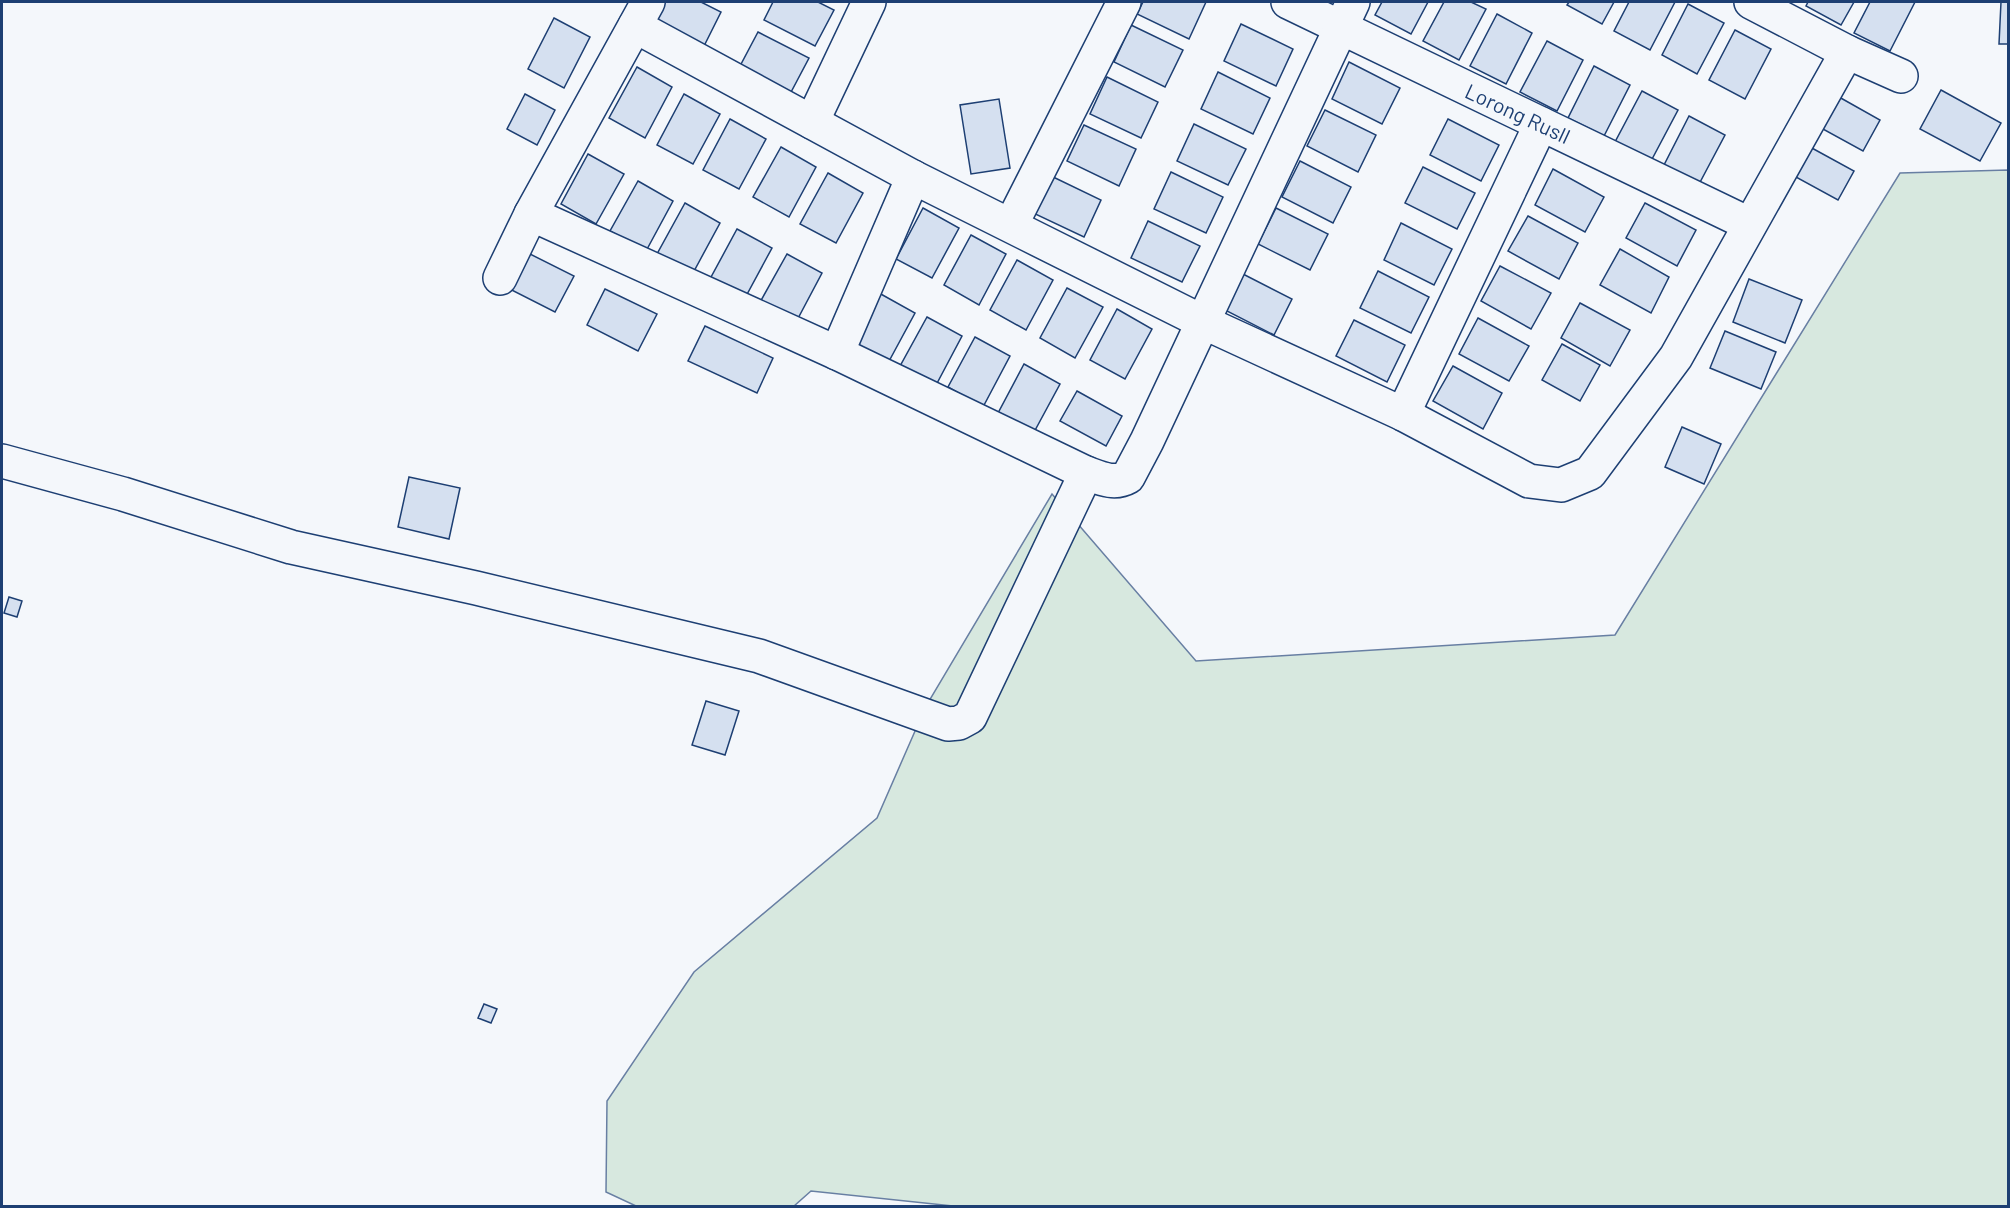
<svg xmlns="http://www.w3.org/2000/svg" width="2010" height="1208" viewBox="0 0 2010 1208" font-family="Barlow,sans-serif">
  <rect width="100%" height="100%" fill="#f4f7fb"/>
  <!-- green -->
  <polygon fill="#d7e8df" stroke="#687fa3" stroke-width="1.5" points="2008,170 2008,1206 953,1206 811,1191 794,1206 636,1206 606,1192 607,1101 694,972 877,818 926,706 1052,494 1196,661 1615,635 1900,173"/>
  <!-- building -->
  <g fill="#d5e0f0" stroke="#1d3f73" stroke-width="1.5">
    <polygon points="662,2 701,2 721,12 703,48 652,22"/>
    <polygon points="773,2 818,2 834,10 815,46 764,20"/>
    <polygon points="1143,2 1206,2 1189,39 1137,14"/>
    <polygon points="1382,2 1428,2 1411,34 1375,15"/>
    <polygon points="1444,2 1471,2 1486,9 1459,60 1423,41"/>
    <polygon points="1569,2 1614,2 1602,24 1567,5"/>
    <polygon points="1629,2 1675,2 1650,50 1614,31"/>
    <polygon points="1808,2 1854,2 1841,25 1806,6"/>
    <polygon points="1870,2 1915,2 1890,51 1854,33"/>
    <polygon points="2001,2 2008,2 2008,44 1999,44"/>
    <polygon points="1688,4 1724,23 1697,74 1662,55"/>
    <polygon points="1497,14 1532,33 1506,84 1470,66"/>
    <polygon points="554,18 590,37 564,88 528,69"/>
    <polygon points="1241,24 1293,49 1276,86 1224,61"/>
    <polygon points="1131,25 1183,50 1165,87 1114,62"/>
    <polygon points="1735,30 1771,49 1745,99 1709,80"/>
    <polygon points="758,32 809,58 790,94 739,68"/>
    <polygon points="1547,41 1583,60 1557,111 1520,92"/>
    <polygon points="1349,62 1400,88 1382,124 1332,99"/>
    <polygon points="1594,66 1630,85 1604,136 1568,118"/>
    <polygon points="637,67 672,87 645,138 609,118"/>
    <polygon points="1218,72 1270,98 1253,134 1201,109"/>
    <polygon points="1107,77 1158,102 1141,138 1090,114"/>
    <polygon points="1941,90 2001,123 1980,161 1920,129"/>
    <polygon points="1642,91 1678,110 1651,161 1615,142"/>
    <polygon points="525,94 555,110 537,145 507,129"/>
    <polygon points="684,94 720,114 693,164 657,145"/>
    <polygon points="1839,97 1880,120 1863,151 1821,128"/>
    <polygon points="999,99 1010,168 971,174 960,105"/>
    <polygon points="1325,110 1376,135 1358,172 1307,146"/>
    <polygon points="1689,116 1725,135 1698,186 1663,167"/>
    <polygon points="730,119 766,139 739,189 703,170"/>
    <polygon points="1448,119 1499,145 1481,181 1430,155"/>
    <polygon points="1194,124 1246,149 1228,185 1177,161"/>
    <polygon points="1084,125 1136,149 1119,186 1067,161"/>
    <polygon points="781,147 816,167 789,217 753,197"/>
    <polygon points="1810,147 1854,171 1838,200 1794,176"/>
    <polygon points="588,154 624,174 596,224 561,204"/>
    <polygon points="1300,161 1351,187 1333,223 1282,197"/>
    <polygon points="1423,167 1475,193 1457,229 1405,203"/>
    <polygon points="1553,169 1604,197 1585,232 1535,205"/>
    <polygon points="1171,172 1223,197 1206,233 1154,209"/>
    <polygon points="828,173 863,193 836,243 800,224"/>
    <polygon points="1049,175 1101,200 1084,237 1031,212"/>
    <polygon points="638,181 673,201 646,251 610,231"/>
    <polygon points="685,203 720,223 693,273 657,254"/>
    <polygon points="1645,203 1696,230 1677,266 1626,238"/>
    <polygon points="923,208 959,228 932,278 896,259"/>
    <polygon points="1276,208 1328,234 1310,270 1258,244"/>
    <polygon points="1528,216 1578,243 1559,279 1508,251"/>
    <polygon points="1148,221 1200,246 1182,282 1131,258"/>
    <polygon points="1401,223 1452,249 1434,285 1384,260"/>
    <polygon points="737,229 772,248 745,298 710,279"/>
    <polygon points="971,235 1006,254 979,305 944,285"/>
    <polygon points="1620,249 1669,277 1651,313 1600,285"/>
    <polygon points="522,250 574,276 555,312 504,286"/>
    <polygon points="787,254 822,273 795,324 759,304"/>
    <polygon points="1017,260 1053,280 1026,330 990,310"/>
    <polygon points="1500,266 1551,293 1531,329 1481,301"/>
    <polygon points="1378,271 1429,297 1411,333 1360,308"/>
    <polygon points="1241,273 1292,299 1274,335 1223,309"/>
    <polygon points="1749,279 1802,300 1785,343 1733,322"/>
    <polygon points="1067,288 1103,307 1075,358 1040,338"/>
    <polygon points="605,289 657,314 638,351 587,325"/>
    <polygon points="879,293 915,313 888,363 852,344"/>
    <polygon points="1580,303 1630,330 1610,366 1561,338"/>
    <polygon points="1117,309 1152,329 1125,379 1090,360"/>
    <polygon points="927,317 962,336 935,387 899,368"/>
    <polygon points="1478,318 1529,346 1509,381 1459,354"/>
    <polygon points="1354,320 1405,345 1387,382 1336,356"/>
    <polygon points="705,326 773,358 757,393 688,361"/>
    <polygon points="1725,331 1776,352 1761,389 1710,368"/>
    <polygon points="975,337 1010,356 983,407 948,387"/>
    <polygon points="1562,344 1600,365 1580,401 1542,380"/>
    <polygon points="1024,364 1060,384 1033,434 997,415"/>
    <polygon points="1453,366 1502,393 1483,429 1433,401"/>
    <polygon points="1077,391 1122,416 1106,446 1060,421"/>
    <polygon points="1682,427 1721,444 1704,484 1665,467"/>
    <polygon points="409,477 460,488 449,539 398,527"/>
    <polygon points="9,597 22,601 17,617 4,613"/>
    <polygon points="706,701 739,711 725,755 692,745"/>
    <polygon points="484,1004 497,1009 491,1023 478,1018"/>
  </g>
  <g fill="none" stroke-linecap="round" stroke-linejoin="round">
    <defs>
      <g id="minor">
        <polyline points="1288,2 1749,224"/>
        <polyline points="1751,2 1847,52 1901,76"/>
        <polyline points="635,26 913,177 1203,322 1403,414 1529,481 1561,485 1590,473 1676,357 1847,52"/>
        <polyline points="812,122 869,2"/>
        <path d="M531 214 837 353 1086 473C1100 478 1114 485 1128 477L1147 441 1353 2"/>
        <polyline points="1011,225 1124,2"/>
        <polyline points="500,278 531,214 648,2"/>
        <polyline points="837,353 913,177"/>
        <polyline points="1403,414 1541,124"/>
        <polyline points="2,461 123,494 291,547 476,588 759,656 948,724 959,723 970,717 1086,473"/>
      </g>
    </defs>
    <!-- minor casing -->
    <use href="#minor" stroke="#1d3f73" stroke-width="36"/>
    <!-- minor -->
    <use href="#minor" stroke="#f4f7fb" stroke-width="33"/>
  </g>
  <g text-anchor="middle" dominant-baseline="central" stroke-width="4.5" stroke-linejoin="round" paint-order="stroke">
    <!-- street labels -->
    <g font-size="21" fill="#1d3f73" stroke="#f4f7fb">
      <text transform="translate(1518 113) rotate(25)">Lorong Rusll</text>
    </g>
  </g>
  <!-- border -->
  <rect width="2010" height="1208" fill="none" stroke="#1d3f73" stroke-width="6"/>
</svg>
